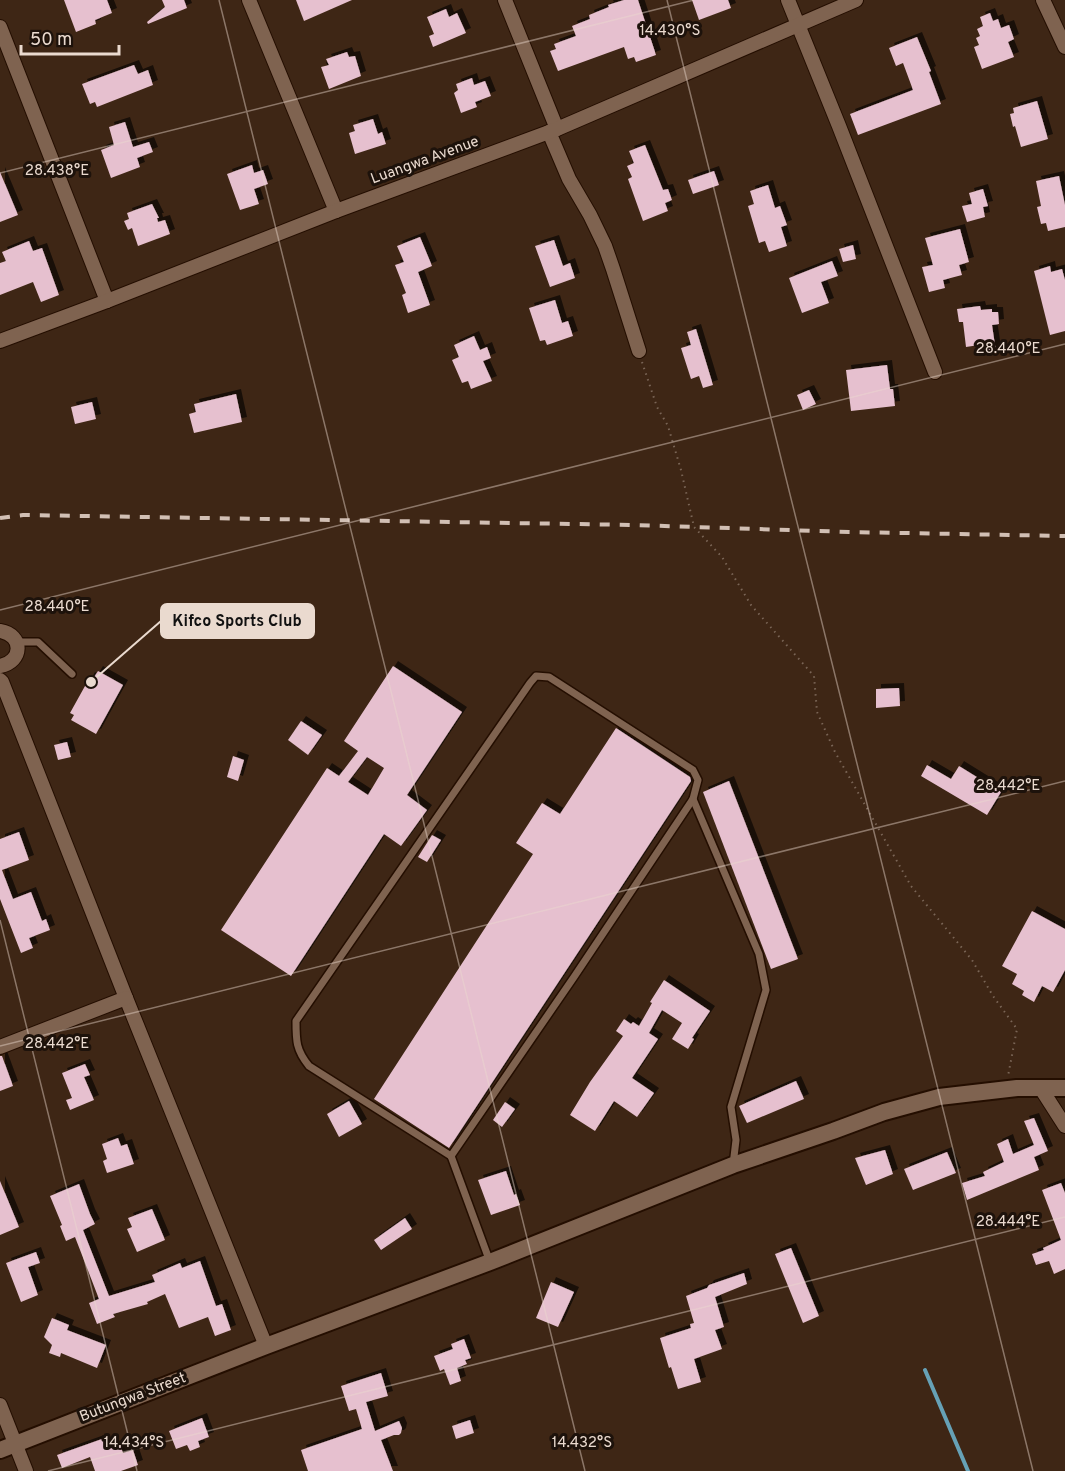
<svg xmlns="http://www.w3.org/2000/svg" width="1065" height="1471" viewBox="0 0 1065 1471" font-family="Overpass,sans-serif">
  <defs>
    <filter id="shadow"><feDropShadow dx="5" dy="-5" stdDeviation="0" flood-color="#0009"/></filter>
  </defs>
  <rect width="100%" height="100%" fill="#3e2615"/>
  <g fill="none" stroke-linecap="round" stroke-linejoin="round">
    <!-- stream -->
    <polyline stroke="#66a1b6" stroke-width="4" points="925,1370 968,1471"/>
  </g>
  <!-- building -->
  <g fill="#e6c0cf" fill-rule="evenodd" filter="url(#shadow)">
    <polygon points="64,0 107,0 112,13 95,20 96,24 76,32"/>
    <polygon points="162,0 184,0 187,8 148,24 147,22 165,7"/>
    <polygon points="296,0 352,0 304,21"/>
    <polygon points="624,0 638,0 656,55 636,62 634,57 628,59 624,47 558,71 550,51 556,49 554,44 576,36 572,26 590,19 589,15 609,7 608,5"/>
    <polygon points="692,0 728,0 731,8 699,20"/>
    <polygon points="446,9 449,17 457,13 466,33 433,47 429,36 434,34 427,17"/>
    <polygon points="990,13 993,21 998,19 1001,28 1009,25 1014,39 1008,42 1014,57 982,69 974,47 979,45 976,38 980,36 977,29 983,26 980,17"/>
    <polygon points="917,37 931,71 929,72 941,104 858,135 850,114 913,90 903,63 896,66 889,48"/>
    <polygon points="347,52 349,57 355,56 361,76 329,89 321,67 329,65 326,59"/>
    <polygon points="134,65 138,74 148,70 153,85 97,107 95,102 90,104 82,84"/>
    <polygon points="472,78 474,85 485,81 491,96 475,102 477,107 461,113 454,93 458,90 456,84"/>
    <polygon points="1037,101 1048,139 1021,147 1015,126 1013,127 1010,114 1014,113 1013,108"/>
    <polygon points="373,119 378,134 382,132 386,144 355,154 349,133 355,131 353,125"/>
    <polygon points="125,122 133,147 149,142 153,152 137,158 140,167 111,178 101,150 114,145 109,127"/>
    <polygon points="645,145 663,190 668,189 672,200 665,203 668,211 643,221 628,179 632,177 627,166 634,163 629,151"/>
    <polygon points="252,165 254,173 263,170 268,184 254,189 259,204 240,210 227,174"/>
    <polygon points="714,171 719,185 693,194 688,180"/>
    <polygon points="0,172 18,215 0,222"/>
    <polygon points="1059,176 1065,205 1065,227 1048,231 1046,223 1041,224 1037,207 1041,206 1036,181"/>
    <polygon points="768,185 775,208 780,206 787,225 781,227 787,246 769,252 765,241 759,243 748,206 754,204 750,191"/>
    <polygon points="983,189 988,206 983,207 985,217 967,222 962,206 972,204 969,193"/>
    <polygon points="152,204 159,218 157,218 158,222 165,220 170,234 138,246 132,228 128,230 124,221 129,219 127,213"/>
    <polygon points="960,229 969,262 959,265 962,275 943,280 945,288 929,292 922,267 933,265 925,238"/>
    <polygon points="420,237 432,266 418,272 430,305 408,313 402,295 406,293 395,265 404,262 397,246"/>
    <polygon points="554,240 563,266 570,263 575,278 550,287 535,246"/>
    <polygon points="29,241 33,251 42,248 59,295 41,302 33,282 0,295 0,263 6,261 2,252"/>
    <polygon points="853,245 856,259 843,262 839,249"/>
    <polygon points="832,261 838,276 821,282 829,303 802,313 789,278"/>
    <polygon points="1050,266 1051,272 1062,269 1065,280 1065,331 1050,335 1034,271"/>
    <polygon points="555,300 562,323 568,321 573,336 547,345 545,340 540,341 529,308"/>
    <polygon points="980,306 981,310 992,309 992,312 998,312 999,324 992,325 996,352 980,354 979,345 966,347 963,322 959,322 957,309"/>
    <polygon points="696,329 713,385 703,388 699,376 691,379 681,348 691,345 687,332"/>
    <polygon points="474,336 480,350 487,347 491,358 483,361 492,381 471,389 468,381 462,383 452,360 459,357 454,345"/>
    <polygon points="887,365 890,389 893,389 895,406 851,411 846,370"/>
    <polygon points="809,390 816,404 803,410 797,395"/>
    <polygon points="236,394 242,422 194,433 189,414 196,412 194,404"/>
    <polygon points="92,402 96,419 75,424 71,407"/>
    <path d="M393 666 462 712 407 795 427 810 401 846 384 834 291 976 221 930 327 768 339 776 358 751 344 741ZM367 757 384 768 368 795 348 782Z"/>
    <polygon points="98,671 123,685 96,734 71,720 74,715 70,713 90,677 93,679"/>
    <polygon points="899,688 900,706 876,708 876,689"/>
    <polygon points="301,721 322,735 308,755 288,740"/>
    <polygon points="616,728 690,777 691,781 449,1148 374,1099 533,854 516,843 542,803 560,814"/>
    <polygon points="67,742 71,757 58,760 54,745"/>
    <polygon points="233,756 244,760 238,781 227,777"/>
    <polygon points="927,765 951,779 959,766 1001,792 987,815 921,776"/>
    <polygon points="729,781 798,959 771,969 703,792"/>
    <polygon points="19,832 29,860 2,870 13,899 31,892 42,921 46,919 50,930 29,938 33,948 21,953 0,899 0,839"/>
    <polygon points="432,835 441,840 427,862 418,857"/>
    <polygon points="1032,911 1065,929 1065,970 1053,992 1042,986 1034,1002 1022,995 1024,991 1012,984 1017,974 1002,966"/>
    <polygon points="664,980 710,1011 692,1038 694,1039 688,1049 672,1039 682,1023 662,1010 649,1033 658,1039 632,1078 654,1093 637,1117 614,1101 595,1131 570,1115 590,1082 623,1036 616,1031 624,1019 631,1024 633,1022 639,1026 652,1003 650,1002"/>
    <polygon points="0,1056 2,1056 13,1086 0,1091"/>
    <polygon points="85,1064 90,1075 84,1077 94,1100 70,1110 66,1100 72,1098 62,1073"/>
    <polygon points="796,1081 804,1099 747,1123 739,1106"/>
    <polygon points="349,1101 362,1124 339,1137 327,1114"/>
    <polygon points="505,1102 515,1109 502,1127 493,1120"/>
    <polygon points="1034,1118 1048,1151 1034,1157 1039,1170 967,1200 962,1183 985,1176 983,1172 1004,1162 997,1144 1008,1139 1013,1154 1034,1145 1024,1121"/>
    <polygon points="118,1138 121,1146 127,1144 134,1164 107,1173 103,1161 107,1159 102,1144"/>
    <polygon points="885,1150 893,1174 866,1185 855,1158"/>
    <polygon points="947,1152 956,1173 913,1190 904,1169"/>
    <polygon points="506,1171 514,1195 516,1194 520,1205 491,1215 478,1180"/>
    <polygon points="0,1181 19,1227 0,1235"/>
    <polygon points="1061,1183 1065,1193 1065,1269 1054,1274 1049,1261 1036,1265 1032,1254 1044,1250 1043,1248 1061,1240 1042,1190"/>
    <polygon points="79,1184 90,1214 95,1224 83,1230 109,1296 155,1282 152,1275 180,1263 182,1268 200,1261 216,1306 222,1304 231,1330 215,1336 208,1317 179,1328 165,1294 147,1302 148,1304 113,1314 115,1317 97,1324 89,1303 99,1299 75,1237 66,1241 60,1226 62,1225 50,1196"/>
    <polygon points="152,1209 165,1240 137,1252 127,1229 132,1227 128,1218"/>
    <polygon points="405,1218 412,1229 381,1250 374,1240"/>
    <polygon points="791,1248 819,1316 803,1323 775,1254"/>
    <polygon points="36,1252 40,1263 28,1267 38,1295 21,1302 6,1263"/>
    <polygon points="744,1273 747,1284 715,1297 724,1327 715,1330 722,1349 694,1359 701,1382 678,1389 671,1367 669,1368 660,1338 691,1328 690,1324 694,1323 686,1296 707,1288 709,1285"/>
    <polygon points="551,1282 574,1292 558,1327 536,1318"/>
    <polygon points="52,1318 69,1325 67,1330 106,1345 97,1368 61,1353 60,1357 49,1353 52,1345 44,1337"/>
    <polygon points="464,1339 471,1358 465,1360 467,1364 457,1368 461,1381 450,1385 444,1369 440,1371 434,1356 453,1349 451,1344"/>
    <polygon points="381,1373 388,1396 366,1402 375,1431 399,1421 402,1428 401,1433 399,1435 394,1435 381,1440 393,1471 308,1471 301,1450 362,1429 356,1409 349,1411 341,1386"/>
    <polygon points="202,1418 209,1437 198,1441 200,1447 190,1451 187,1445 176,1449 169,1431"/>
    <polygon points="470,1420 474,1433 456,1439 452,1426"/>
    <polygon points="102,1439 107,1450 120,1445 123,1453 133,1450 138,1465 121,1471 95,1471 90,1457 62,1468 57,1455"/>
  </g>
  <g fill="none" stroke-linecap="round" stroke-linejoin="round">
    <defs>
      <g id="service">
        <polyline points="17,642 38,642 72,674"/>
        <path d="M451 1156 309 1066C296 1050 296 1041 296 1021L530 683 536 676 549 677 693 770 698 780 693 799 759 954 766 990 731 1107 736 1140 733 1165"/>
        <polyline points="490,1262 451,1156 574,977 693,799"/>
      </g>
      <g id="minor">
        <polyline points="249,0 336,211"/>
        <polyline points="505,0 557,129"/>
        <polyline points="788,0 839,126 935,372"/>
        <polyline points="1043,0 1065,47"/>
        <polyline points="0,27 107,301"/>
        <polyline points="549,132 569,179 590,215 605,246 613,269 639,351"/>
        <polyline points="0,341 107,301 336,211 557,129 856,0"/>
        <path d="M0 631C24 635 23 662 0 666"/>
        <polyline points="0,680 2,682 126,998 266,1346"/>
        <polyline points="0,1047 126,998"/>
        <polyline points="1040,1087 1065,1126"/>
        <polyline points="0,1405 26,1471"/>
      </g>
      <polyline id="secondary" points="0,1450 266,1346 490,1262 733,1165 833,1131 884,1112 939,1097 1017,1088 1065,1088"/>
    </defs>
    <!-- service casing -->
    <use href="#service" stroke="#240e00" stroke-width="10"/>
    <!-- minor casing -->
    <use href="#minor" stroke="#240e00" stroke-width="16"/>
    <!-- secondary casing -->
    <use href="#secondary" stroke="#240e00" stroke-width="20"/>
    <!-- path -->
    <polyline stroke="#7a6556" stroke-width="2" stroke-dasharray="1.5 4.5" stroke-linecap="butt" points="642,362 657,407 668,426 681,470 694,527 722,557 751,605 814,676 817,712 835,752 911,886 972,960 993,996 1017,1029 1008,1076"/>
    <!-- service -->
    <use href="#service" stroke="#7f6350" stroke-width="7"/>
    <!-- minor -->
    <use href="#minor" stroke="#7f6350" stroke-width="14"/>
    <!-- secondary -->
    <use href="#secondary" stroke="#7f6350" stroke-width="16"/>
    <!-- rail -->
    <polyline stroke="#d1bfb4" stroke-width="4" stroke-dasharray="10 10" stroke-linecap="butt" points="0,518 23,515 634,525 849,532 1065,536"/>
  </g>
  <!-- ticks -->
  <path fill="none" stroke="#eadacf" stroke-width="1.5" stroke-opacity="0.45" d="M219 0 585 1471M667 0 1033 1471M0 173 694 0M0 610 1065 344M0 920 137 1471M0 1046 1065 781M48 1471 1065 1217"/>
  <g text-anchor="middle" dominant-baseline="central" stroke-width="6" stroke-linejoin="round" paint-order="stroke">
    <!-- street labels -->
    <g font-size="15" fill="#eadacf" stroke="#1d120b">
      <text transform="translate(425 161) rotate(-20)">Luangwa Avenue</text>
      <text transform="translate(133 1398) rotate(-21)">Butungwa Street</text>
    </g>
  </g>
  <g font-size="15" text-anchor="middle" fill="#eadacf" stroke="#1d120b" stroke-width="6" stroke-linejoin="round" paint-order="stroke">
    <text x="670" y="35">14.430°S</text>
    <text x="57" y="175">28.438°E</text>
    <text x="1008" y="353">28.440°E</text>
    <text x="57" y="611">28.440°E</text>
    <text x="1008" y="790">28.442°E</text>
    <text x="57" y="1048">28.442°E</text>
    <text x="1008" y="1226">28.444°E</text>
    <text x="134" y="1447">14.434°S</text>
    <text x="582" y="1447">14.432°S</text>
  </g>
  <!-- callouts -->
  <path fill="none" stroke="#eadacf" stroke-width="2" d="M91 682L161 621"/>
  <circle fill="#eadacf" stroke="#1d120b" stroke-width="2" cx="91" cy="682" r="6"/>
  <rect fill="#eadacf" stroke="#eadacf" stroke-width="2" x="161" y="604" width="153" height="34" rx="6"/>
  <g font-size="16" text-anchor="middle" font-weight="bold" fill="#111">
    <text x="237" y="626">Kifco Sports Club</text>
  </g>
  <!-- scale -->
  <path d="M21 45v9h98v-9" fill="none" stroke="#eadacf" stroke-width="3"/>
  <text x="30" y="45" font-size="18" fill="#eadacf" stroke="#1d120b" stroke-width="4.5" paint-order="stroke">50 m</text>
</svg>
